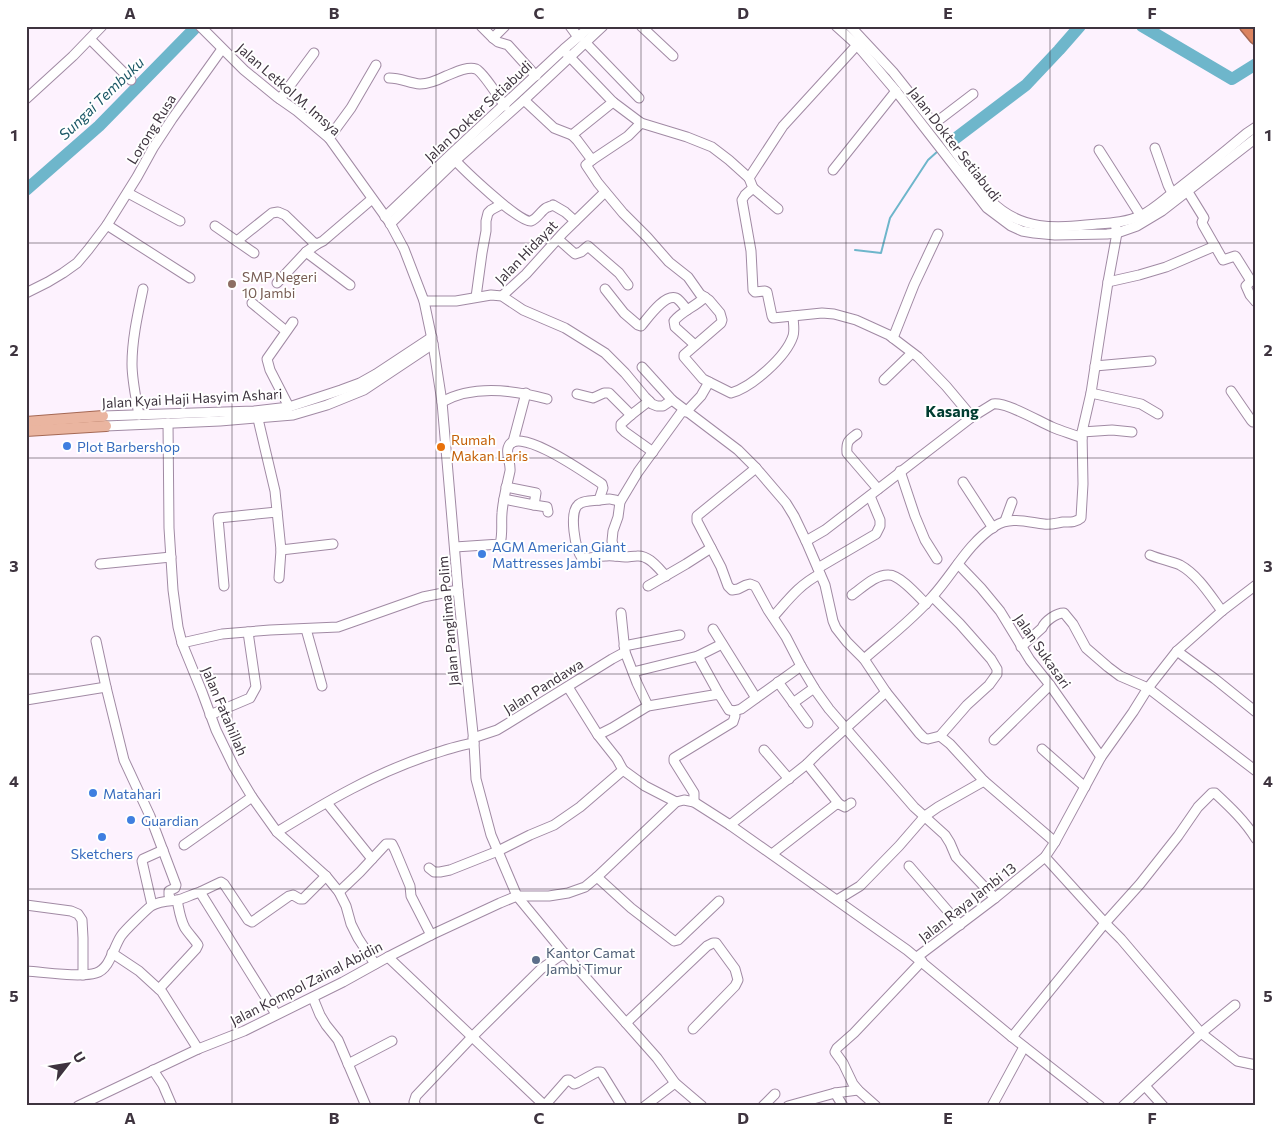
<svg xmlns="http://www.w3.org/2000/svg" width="1282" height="1132" viewBox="0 0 1282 1132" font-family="Commissioner,sans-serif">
  <rect width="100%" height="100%" fill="#fdf2fe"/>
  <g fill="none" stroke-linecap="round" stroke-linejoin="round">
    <!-- stream -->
    <polyline stroke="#6eb6cb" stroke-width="2" points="855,250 881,253 890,218 928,160 938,151"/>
    <!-- river -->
    <g stroke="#6eb6cb" stroke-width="12">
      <polyline points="1142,26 1232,79 1256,64"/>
      <polyline points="952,141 1026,85 1059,50 1080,26"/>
      <polyline points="26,190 99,126 197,26"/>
    </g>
    <defs>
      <g id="minor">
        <polyline points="200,26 244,70 277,97 297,111 329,138 390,223 404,249 424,301 433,344 442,402 458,590 474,743 476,779 491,835 517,896 564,953 657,1058 675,1083 702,1106"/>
        <polyline points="481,26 493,38 498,42 508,45 536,76"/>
        <polyline points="570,26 578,37"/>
        <polyline points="641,26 673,56"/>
        <polyline points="836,26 857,45 896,91 987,208 1011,226 1022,231 1034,233 1055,235 1107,234 1117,233 1137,226 1162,211 1256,138"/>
        <path d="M850 26 893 72 946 139 990 200C1021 232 1056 228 1097 224 1112 223 1128 222 1142 215 1152 210 1161 202 1170 195 1196 175 1222 154 1247 133L1256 127"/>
        <polyline points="493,38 505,26"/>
        <polyline points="90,39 131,80"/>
        <polyline points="585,42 639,98"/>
        <polyline points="857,45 783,126 749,178 753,188 745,195 742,200 751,251 753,290 755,292 765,291 767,292 772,316 773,318 822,313 834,314 856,320 889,335 918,357 946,386 972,417"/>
        <polyline points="567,54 613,102 641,123 687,137 712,147 729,160 749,178"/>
        <path d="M389 78C401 78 409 83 420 84 429 84 438 80 446 76 454 73 467 66 476 69 483 72 499 98 505 106"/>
        <polyline points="26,99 73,56 102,26"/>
        <polyline points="280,99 314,53"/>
        <polyline points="524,100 554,128 572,135"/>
        <path d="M613 102 572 135 577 140 592 160 586 165 598 183 623 213 647 237 669 262 688 277 700 294 709 300 720 313 722 320 721 323 684 355V357L703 379 731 393C752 387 786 357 793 336 795 330 793 322 793 316"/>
        <polyline points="935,123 973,94"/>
        <polyline points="329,138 351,108 376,65"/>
        <polyline points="1155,148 1168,185 1172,193"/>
        <polyline points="1099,150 1141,216"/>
        <path d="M452 157C462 168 520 224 531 221 537 219 541 211 546 208 547 207 552 206 553 205L565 212 575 221"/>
        <polyline points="592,160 628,136 641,123"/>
        <polyline points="833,170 896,91"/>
        <polyline points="753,188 778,209"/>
        <polyline points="1188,192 1204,218 1202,222 1203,225 1215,246"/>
        <polyline points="128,193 180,221"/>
        <polyline points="385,217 450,155 564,49 591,26"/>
        <polyline points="390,224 455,161 524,100 603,26"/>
        <polyline points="107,225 190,278"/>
        <polyline points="215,226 254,253"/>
        <polyline points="558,239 575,254 581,252 588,246 589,247 619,273 628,285"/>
        <polyline points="237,241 272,213 278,212 285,215 313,242 317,244 323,241 372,199"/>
        <polyline points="306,252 350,285"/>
        <polyline points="1108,282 1139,275 1166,267 1215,246 1223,260 1235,256 1236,257 1251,281 1246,286 1250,295 1256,302"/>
        <polyline points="277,283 306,252 317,244"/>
        <path d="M605 289 624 313 638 325 641 326C648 318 664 294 676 298 680 300 684 306 687 310"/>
        <polyline points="26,293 48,282 63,273 77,263 88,250 107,225 137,177 153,148 172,119 222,49"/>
        <polyline points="502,296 526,274 563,233 605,192"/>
        <polyline points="476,297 482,253 486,231 486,221 488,213 491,210 502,204"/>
        <polyline points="424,301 456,301 491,295 502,296 523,310 565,328 605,353 625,373 645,397 652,404 657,406 663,406 672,400 738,450 756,468 786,503 794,516 806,541 825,585 833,621 836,628 847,642 864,659 886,692 919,733 924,738 928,739 940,736 967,705 989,685 997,674 997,669 991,659 960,624 933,597"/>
        <polyline points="252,303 286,331"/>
        <polyline points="893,338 914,285 938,234"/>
        <path d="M695 345 675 327 674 321C682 311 695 307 705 297"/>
        <polyline points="1095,366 1151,361"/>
        <polyline points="642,367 672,400"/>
        <polyline points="884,380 912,353"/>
        <polyline points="1231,391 1251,420 1253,422 1256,421"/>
        <polyline points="1091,393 1141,404 1158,414"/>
        <polyline points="577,394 593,398 604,393 609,393 631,415"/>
        <polyline points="649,401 631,415 621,424 621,428 625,432 653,452"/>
        <path d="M442 402C474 384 514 390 547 399"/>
        <polyline points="289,407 270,370 267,359 293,322"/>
        <polyline points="686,412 701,396 709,382"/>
        <path d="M139 415C136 398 132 380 132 364 132 339 138 313 143 289"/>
        <polyline points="103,416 254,411 289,407 341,390 360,383 376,374 432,337"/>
        <polyline points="258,419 275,491 281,550 333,544"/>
        <polyline points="168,423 169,528 173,590 178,627 182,643 202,692 216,730 234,767 252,797 277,832 326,876 339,892 346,906 351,924 358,938 375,964"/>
        <polyline points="106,426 220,421 293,415 327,405 364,390 433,344"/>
        <polyline points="1082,432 1112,430 1132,432"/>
        <path d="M857 434C849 440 846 441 847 453L878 489"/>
        <polyline points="513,442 526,393"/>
        <polyline points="756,468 697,516 697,521 721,567 728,586 732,590 738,589 746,585 750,584 755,586 768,610 786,637 801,666 816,691 829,709 914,807 945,835 950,843 956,857 995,898"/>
        <polyline points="900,471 915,516 925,540 937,559"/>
        <polyline points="963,482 993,528"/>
        <polyline points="504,499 534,505 536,493 506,487"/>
        <path d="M620 502C613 498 608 499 600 500 593 501 583 500 578 505 569 513 575 549 582 558 590 559 597 556 606 556 612 555 619 557 625 557 629 557 633 556 637 556 649 555 658 568 666 576"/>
        <polyline points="534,505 547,507 548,512"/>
        <polyline points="1005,521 1012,502"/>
        <path d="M806 541 825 530 972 417 993 404C1007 402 1038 421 1052 427 1061 431 1072 434 1082 438"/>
        <path d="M455 547 500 544C503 534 501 523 502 513 503 499 507 485 510 471 511 464 506 455 508 448 515 422 591 477 602 484L603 488 599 500"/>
        <path d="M1150 555C1159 559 1171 561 1180 565 1198 575 1210 595 1222 611"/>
        <polyline points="616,556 612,541 613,531 618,517 620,502 638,472 683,410"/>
        <polyline points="100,564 171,557"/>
        <polyline points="958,564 981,588 1000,611 1030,660 1050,685 1101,757"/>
        <polyline points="818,568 876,534 880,526 880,520 870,496"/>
        <polyline points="279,578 281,550"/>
        <polyline points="224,586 218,518 277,512"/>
        <polyline points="648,586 686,564 711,548"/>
        <path d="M852 595C862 588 876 574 889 575 900 575 918 596 926 604"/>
        <polyline points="621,613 625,652 637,683 648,706"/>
        <path d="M773 617C789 599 799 585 820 574"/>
        <polyline points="306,629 322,686"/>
        <polyline points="713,629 756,698"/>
        <polyline points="96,641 106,687 124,760 150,816 176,885 175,888 169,891 169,895 171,900"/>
        <polyline points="182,643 222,634 270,630 338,627 423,597 458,590"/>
        <polyline points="624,646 680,635"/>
        <path d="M1021 647 1042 628C1045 621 1056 613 1064 613L1073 624 1086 648 1108 667 1120 676 1148 688 1256 771"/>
        <polyline points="1177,651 1215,679 1256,712"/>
        <polyline points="698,656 719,694"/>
        <path d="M864 659C887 639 912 620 932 597 954 573 967 544 995 526 1010 516 1027 522 1044 524 1050 525 1057 523 1063 522 1070 522 1075 523 1081 518L1083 484 1082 432 1091 393 1108 282 1117 233 1115 223"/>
        <polyline points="633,672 698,656 722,644"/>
        <polyline points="778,682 808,723"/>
        <polyline points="26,700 106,687"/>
        <polyline points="793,703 814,688"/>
        <polyline points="210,715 250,698 256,687 248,632"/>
        <polyline points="598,735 612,728 648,706 719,694 729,710 734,711 741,709 801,666"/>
        <polyline points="940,736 950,744 984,781 1055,842"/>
        <polyline points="473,738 497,730 507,724 612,659 625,652"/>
        <polyline points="994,740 1050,685"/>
        <polyline points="1042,749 1085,787"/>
        <polyline points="764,750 789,779"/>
        <polyline points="807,764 839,804"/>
        <polyline points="623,770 645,786 676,802"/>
        <polyline points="694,802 694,793 674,761 674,758 733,722 735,716 734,711"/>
        <polyline points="327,803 372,859"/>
        <polyline points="730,825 807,764 816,755 886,692"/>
        <path d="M277 832C326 802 375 773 430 755 445 750 459 745 474 743"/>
        <polyline points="184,845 252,797"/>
        <polyline points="772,854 835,805 839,804 845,807 851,803"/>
        <path d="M1045 857 1105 923 1140 884 1178 836 1198 807 1212 793H1215C1230 807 1245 821 1256 839"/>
        <polyline points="909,866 960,925"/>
        <polyline points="429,868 434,872 440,872 450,870 498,851 530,835 554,825 580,807 623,770 617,759 598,735 568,687"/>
        <polyline points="597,877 631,908 674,941 678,940 719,901"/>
        <polyline points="200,892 221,882 224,884 248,920 252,922 289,896 293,895 300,899 303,899 326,876"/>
        <polyline points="339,892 360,872 386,844 392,844 395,850 410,886 411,896 431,935"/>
        <polyline points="837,900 860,886 899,846 925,816 938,807 984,781"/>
        <polyline points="26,905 71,911 78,914 82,920 83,938 83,975"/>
        <polyline points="152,905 142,861 143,859 163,850"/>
        <polyline points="112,953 139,971 162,992 198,1049"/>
        <polyline points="388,957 545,1106"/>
        <polyline points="917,957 995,898 1045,857 1055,842 1101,757 1133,712 1148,688 1177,651 1222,611 1256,585"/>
        <path d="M26 971C45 972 79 978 96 973 110 969 113 948 121 936 125 930 146 910 151 906 159 901 169 901 178 900 185 898 193 894 200 892L276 1014"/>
        <path d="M159 989 196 949 198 945C194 939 189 934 185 928 180 919 179 909 177 900"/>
        <polyline points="313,998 320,1015 326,1025 338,1040 366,1106"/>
        <polyline points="626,1023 707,946 713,943 716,943 735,969 738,980 735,986 693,1029"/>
        <polyline points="1012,1037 1105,923 1121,939 1201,1033 1237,1061 1256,1065"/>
        <polyline points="348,1064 392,1041"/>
        <polyline points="153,1070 163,1085 172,1106"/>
        <polyline points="1145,1086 1163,1106"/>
        <polyline points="835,1093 843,1106"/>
        <polyline points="545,1105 567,1080 569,1080 574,1084 577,1083 597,1072 601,1072 622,1106"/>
        <polyline points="78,1106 198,1049 244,1031 343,982 388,957 431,935 500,903 517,896 549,896 568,893 585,887 597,877 676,802 684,800 694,802 730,825 907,950 1012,1037 1100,1106"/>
        <polyline points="416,1106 414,1102 416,1096 472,1037 541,969 564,953"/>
        <polyline points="645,1106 675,1083"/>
        <polyline points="763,1106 775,1094"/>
        <polyline points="788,1106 835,1093 858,1090"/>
        <polyline points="876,1106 858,1090 853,1084 843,1063 835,1052 837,1048 854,1033 922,961"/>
        <polyline points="992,1106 1024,1047"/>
        <polyline points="1123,1106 1201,1033 1235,1005"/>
      </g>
      <g id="major">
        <polyline points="26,422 103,416"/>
        <polyline points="26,431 106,426"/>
      </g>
      <polyline id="highway" points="1246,26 1256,38"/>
    </defs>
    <!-- minor casing -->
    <use href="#minor" stroke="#a18aa4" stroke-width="11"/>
    <!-- major casing -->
    <use href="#major" stroke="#a56854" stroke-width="12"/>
    <!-- highway casing -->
    <use href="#highway" stroke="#a56854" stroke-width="15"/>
    <!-- minor -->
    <use href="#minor" stroke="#fff" stroke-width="9"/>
    <!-- major -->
    <use href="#major" stroke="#eab5a0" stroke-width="10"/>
    <!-- highway -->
    <use href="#highway" stroke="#dc8460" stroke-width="12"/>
  </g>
  <!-- grid -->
  <path fill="none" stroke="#3e343f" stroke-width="1" stroke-opacity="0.55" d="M232 26V1106M436 26V1106M641 26V1106M846 26V1106M1050 26V1106M26 243H1256M26 458H1256M26 674H1256M26 889H1256"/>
  <!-- markers -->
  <circle fill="#8d6e63" stroke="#fff" stroke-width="2" cx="232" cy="284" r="5"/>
  <g fill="#3f7fe0" stroke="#fff" stroke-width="2">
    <circle cx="67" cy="446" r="5"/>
    <circle cx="482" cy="554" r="5"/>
    <circle cx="93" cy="793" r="5"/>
    <circle cx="131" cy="820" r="5"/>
    <circle cx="102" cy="837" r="5"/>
  </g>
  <circle fill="#e8710a" stroke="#fff" stroke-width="2" cx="441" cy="447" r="5"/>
  <circle fill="#5c6f8a" stroke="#fff" stroke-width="2" cx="536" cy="960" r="5"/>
  <g text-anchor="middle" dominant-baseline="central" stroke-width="4" stroke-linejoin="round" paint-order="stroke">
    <!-- street labels -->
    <g font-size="14" fill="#3e343f" stroke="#fff">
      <text transform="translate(289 89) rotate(41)">Jalan Letkol M. Imsya</text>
      <text transform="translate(478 111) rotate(-43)">Jalan Dokter Setiabudi</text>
      <text transform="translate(151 129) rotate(-58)">Lorong Rusa</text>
      <text transform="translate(955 144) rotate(52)">Jalan Dokter Setiabudi</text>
      <text transform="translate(526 252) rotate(-46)">Jalan Hidayat</text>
      <text transform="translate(192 398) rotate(-3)">Jalan Kyai Haji Hasyim Ashari</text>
      <text transform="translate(448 621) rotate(-95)">Jalan Panglima Polim</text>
      <text transform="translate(1043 651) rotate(55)">Jalan Sukasari</text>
      <text transform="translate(543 686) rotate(-32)">Jalan Pandawa</text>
      <text transform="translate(225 711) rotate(67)">Jalan Fatahillah</text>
      <text transform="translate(967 902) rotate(-38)">Jalan Raya Jambi 13</text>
      <text transform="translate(306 983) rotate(-27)">Jalan Kompol Zainal Abidin</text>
    </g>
    <!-- education labels -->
    <g font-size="14" fill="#785e54" stroke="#fff" text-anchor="start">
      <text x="242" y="276">SMP Negeri<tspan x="242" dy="16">10 Jambi</tspan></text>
    </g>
    <!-- food labels -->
    <g font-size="14" fill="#c56008" stroke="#fff" text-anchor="start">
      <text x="451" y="439">Rumah<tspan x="451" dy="16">Makan Laris</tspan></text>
    </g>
    <!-- shop labels -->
    <g font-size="14" fill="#366cbe" stroke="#fff" text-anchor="start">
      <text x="77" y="446">Plot Barbershop</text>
      <text x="492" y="546">AGM American Giant<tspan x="492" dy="16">Mattresses Jambi</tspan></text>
      <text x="103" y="793">Matahari</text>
      <text x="141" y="820">Guardian</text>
      <text x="102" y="853" text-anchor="middle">Sketchers</text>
    </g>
    <!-- service labels -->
    <g font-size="14" fill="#4e5e75" stroke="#fff" text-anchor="start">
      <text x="546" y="952">Kantor Camat<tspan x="546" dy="16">Jambi Timur</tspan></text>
    </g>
    <!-- water labels -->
    <g font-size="15" font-style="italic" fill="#1b5766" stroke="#fff">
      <text transform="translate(101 98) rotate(-44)">Sungai Tembuku</text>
    </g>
    <!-- quarter labels -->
    <g font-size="16" font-weight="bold" fill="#003d31" stroke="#fff">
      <text x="952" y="410">Kasang</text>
    </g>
  </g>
  <!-- border -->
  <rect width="1282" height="1132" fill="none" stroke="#ffffff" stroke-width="55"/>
  <!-- north arrow -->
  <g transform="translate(68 1064) rotate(59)" stroke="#ffffff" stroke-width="4" paint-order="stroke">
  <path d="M0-4L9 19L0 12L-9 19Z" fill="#3e343f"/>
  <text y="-8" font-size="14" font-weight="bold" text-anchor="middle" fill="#3e343f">U</text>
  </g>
  <rect x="28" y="28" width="1226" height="1076" fill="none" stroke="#3e343f" stroke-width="2"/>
  <g font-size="16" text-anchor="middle" font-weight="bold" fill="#3e343f">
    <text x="130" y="19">A</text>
    <text x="334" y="19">B</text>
    <text x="539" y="19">C</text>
    <text x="743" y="19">D</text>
    <text x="948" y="19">E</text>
    <text x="1152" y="19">F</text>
    <text x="14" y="141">1</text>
    <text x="1268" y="141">1</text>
    <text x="14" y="356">2</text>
    <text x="1268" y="356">2</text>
    <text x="14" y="572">3</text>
    <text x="1268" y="572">3</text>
    <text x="14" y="787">4</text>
    <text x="1268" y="787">4</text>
    <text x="14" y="1002">5</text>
    <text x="1268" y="1002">5</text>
    <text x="130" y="1124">A</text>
    <text x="334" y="1124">B</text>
    <text x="539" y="1124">C</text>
    <text x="743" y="1124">D</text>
    <text x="948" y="1124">E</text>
    <text x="1152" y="1124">F</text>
  </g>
</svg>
